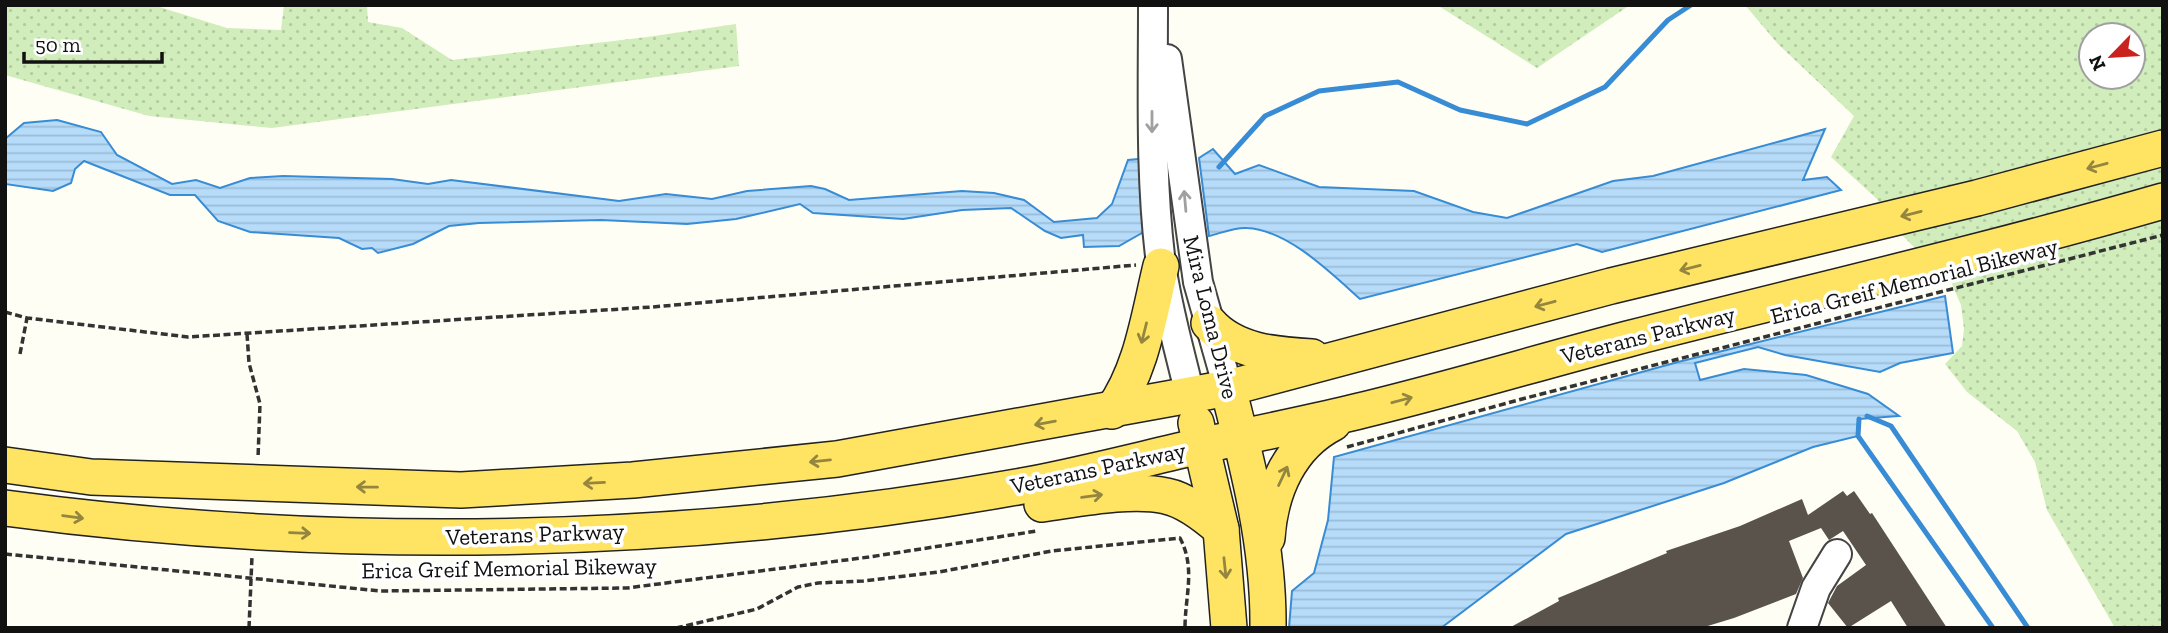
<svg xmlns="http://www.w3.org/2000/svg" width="2168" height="633" viewBox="0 0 2168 633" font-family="'Zilla Slab',serif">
  <defs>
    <pattern id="grass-dots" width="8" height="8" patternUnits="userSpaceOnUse" patternTransform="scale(1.75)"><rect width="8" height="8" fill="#d1edbb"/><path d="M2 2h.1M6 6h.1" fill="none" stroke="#b2caa0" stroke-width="1.8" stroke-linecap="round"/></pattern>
    <pattern id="water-rules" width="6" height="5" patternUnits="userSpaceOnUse" patternTransform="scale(1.75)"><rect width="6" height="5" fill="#b6dcfa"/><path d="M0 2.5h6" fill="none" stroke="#9bbcd5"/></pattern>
  </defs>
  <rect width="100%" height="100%" fill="#fffef4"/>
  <!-- grass -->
  <g fill="url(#grass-dots)" fill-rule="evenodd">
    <polygon points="5,5 153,5 227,28 281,30 284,5 367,5 368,22 402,28 452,60 647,37 736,24 739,66 272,128 149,116 5,75"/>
    <polygon points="1437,5 1630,5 1537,68"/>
    <path d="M1745 5H2163V628H2115L2047 510 2035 462 2017 431 1967 392 1945 364 1962 346 1964 329 1961 305 1948 275 1917 250 1894 227 1877 199 1831 157 1854 116 1777 43ZM2091 35H2133V77H2091Z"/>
  </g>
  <!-- water -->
  <g fill="url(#water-rules)" stroke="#388cd5" stroke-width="2">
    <polygon points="57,120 101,132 117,155 172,184 196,180 220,188 250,178 283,176 392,179 428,184 451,180 619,201 666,194 712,199 747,191 811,186 825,189 849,200 962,191 994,193 1024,200 1054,222 1097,218 1112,204 1128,160 1159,157 1168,242 1142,233 1119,246 1084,247 1083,235 1061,238 1045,231 1011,208 962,210 903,219 813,213 800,204 736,219 687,224 601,220 479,223 449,226 413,244 378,253 372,248 362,249 339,238 250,232 218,221 195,195 170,195 84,161 75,169 71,183 53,191 5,184 5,139 24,123"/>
    <path d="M1825 129 1803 180 1827 177 1841 190 1602 252 1577 244 1360 299C1331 273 1288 230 1247 228 1235 227 1221 233 1209 236L1199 158 1213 149 1235 174 1259 165 1319 187 1414 191 1473 212 1507 218 1613 181 1653 176Z"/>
    <polygon points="1945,296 1953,353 1900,363 1880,372 1785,355 1758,347 1695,363 1700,380 1744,369 1806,375 1868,394 1899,416 1859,419 1858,436 1813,447 1724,483 1566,534 1441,628 1289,628 1292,591 1314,573 1328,520 1334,457 1678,362"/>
  </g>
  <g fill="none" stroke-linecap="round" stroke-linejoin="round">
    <!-- stream -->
    <g stroke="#388cd5" stroke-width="5">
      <polyline points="1219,167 1265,116 1319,91 1398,82 1460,110 1527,124 1605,87 1668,20 1691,5"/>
      <polyline points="1867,416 1891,426 2028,628"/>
      <polyline points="1859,419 1858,436 1993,628"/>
    </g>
  </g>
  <!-- building -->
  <polygon fill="#5a534c" points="1843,491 1847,496 1854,491 1870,514 1872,513 1947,628 1908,628 1891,601 1848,628 1828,603 1837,586 1866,565 1843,531 1829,540 1821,528 1789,541 1803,578 1796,594 1734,618 1701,628 1509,628 1559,601 1558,598 1667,553 1666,551 1740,526 1802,499 1808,515"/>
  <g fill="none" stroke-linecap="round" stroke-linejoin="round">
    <defs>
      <g id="minor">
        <path d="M1153 5C1153 92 1150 178 1161 264 1167 308 1180 352 1190 395"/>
        <polyline points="1167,59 1198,282 1228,388"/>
        <polyline points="1802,628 1816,588 1837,554"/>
      </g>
      <g id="major">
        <path d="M1209 323C1234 352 1276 355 1312 357"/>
        <path d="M1228 388C1248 466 1269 546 1268 628"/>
        <path d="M1112 411C1142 370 1149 315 1161 266"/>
        <polyline points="1196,423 1221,529 1229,628"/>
        <polyline points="5,465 91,477 461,490 633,480 837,459 1228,388 1611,286 1977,198 2163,148"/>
        <path d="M1042 504C1078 499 1131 488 1166 496 1186 500 1206 516 1221 529"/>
        <path d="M5 508C341 553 694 546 1028 485 1086 474 1143 459 1200 446 1250 435 1301 425 1351 413 1444 391 1536 363 1628 339 1807 293 1986 252 2163 201"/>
        <path d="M1267 538C1270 491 1290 445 1333 423"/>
      </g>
    </defs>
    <!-- minor casing -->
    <use href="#minor" stroke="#444" stroke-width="32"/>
    <!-- major casing -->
    <use href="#major" stroke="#222" stroke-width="38"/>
    <!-- path -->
    <g stroke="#333" stroke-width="3.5" stroke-dasharray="7 3.5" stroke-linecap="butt">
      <polyline points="5,312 27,318 188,337 652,307 1136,265"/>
      <polyline points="247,334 249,363 260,404 258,458"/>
      <polyline points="20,354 27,318"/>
      <polyline points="1347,447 1522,399 2163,235"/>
      <polyline points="5,554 381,591 627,588 869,557 1037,531"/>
      <polyline points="249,628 252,556"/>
      <path d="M676 628 757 609 798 587 818 583 863 581 939 572 1052 551 1180 538C1196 569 1185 595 1185 628"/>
    </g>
    <!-- minor -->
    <use href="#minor" stroke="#fff" stroke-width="28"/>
    <!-- major -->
    <use href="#major" stroke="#ffe464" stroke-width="35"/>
  </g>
  <!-- one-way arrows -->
  <defs><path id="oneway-shaft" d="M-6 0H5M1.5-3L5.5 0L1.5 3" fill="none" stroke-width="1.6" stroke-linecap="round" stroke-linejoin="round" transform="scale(1.75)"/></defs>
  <g stroke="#a0a0a0">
    <use href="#oneway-shaft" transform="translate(1152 122) rotate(90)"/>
    <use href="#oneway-shaft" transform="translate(1185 201) rotate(-95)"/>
  </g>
  <g stroke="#94853f">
    <use href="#oneway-shaft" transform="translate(2097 166) rotate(165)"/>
    <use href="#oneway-shaft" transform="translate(1911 214) rotate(166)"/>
    <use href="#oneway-shaft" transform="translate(1690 268) rotate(166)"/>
    <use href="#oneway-shaft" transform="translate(1545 304) rotate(165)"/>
    <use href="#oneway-shaft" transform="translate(1144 333) rotate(104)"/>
    <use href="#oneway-shaft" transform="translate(1402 400) rotate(-15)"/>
    <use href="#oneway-shaft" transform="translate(1045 423) rotate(170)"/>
    <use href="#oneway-shaft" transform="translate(820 461) rotate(174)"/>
    <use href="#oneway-shaft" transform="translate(1283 476) rotate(-65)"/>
    <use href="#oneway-shaft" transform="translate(594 483) rotate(177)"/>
    <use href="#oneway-shaft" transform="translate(367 487) rotate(-179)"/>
    <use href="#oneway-shaft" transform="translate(1092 496) rotate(-8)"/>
    <use href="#oneway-shaft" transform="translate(73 517) rotate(8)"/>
    <use href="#oneway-shaft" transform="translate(300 533) rotate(2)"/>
    <use href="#oneway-shaft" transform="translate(1225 568) rotate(84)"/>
  </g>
  <g text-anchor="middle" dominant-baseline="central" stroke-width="7" stroke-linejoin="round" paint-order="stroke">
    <!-- street labels -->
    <g font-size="23" fill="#111" stroke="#fff">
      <text transform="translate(1914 281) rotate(-14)">Erica Greif Memorial Bikeway</text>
      <text transform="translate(1211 317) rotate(76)">Mira Loma Drive</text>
      <text transform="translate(1648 335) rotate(-14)">Veterans Parkway</text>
      <text transform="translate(1098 468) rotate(-12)">Veterans Parkway</text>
      <text transform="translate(535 534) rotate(-2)">Veterans Parkway</text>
      <text transform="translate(509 568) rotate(-1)">Erica Greif Memorial Bikeway</text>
    </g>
  </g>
  <!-- border -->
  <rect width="2168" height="633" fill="none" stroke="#111111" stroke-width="14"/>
  <!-- north arrow -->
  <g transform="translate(2112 56) rotate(245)"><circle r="33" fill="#ffffff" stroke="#a0a0a0" stroke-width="2"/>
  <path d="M0-5L12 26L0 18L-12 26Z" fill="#ca221f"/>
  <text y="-10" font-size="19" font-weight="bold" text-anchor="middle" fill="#111111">N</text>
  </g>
  <!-- scale -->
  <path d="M24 52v10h138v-10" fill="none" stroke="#111111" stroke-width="3.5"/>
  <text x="35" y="52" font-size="21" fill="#111111" stroke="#ffffff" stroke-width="5" paint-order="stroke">50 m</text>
</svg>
